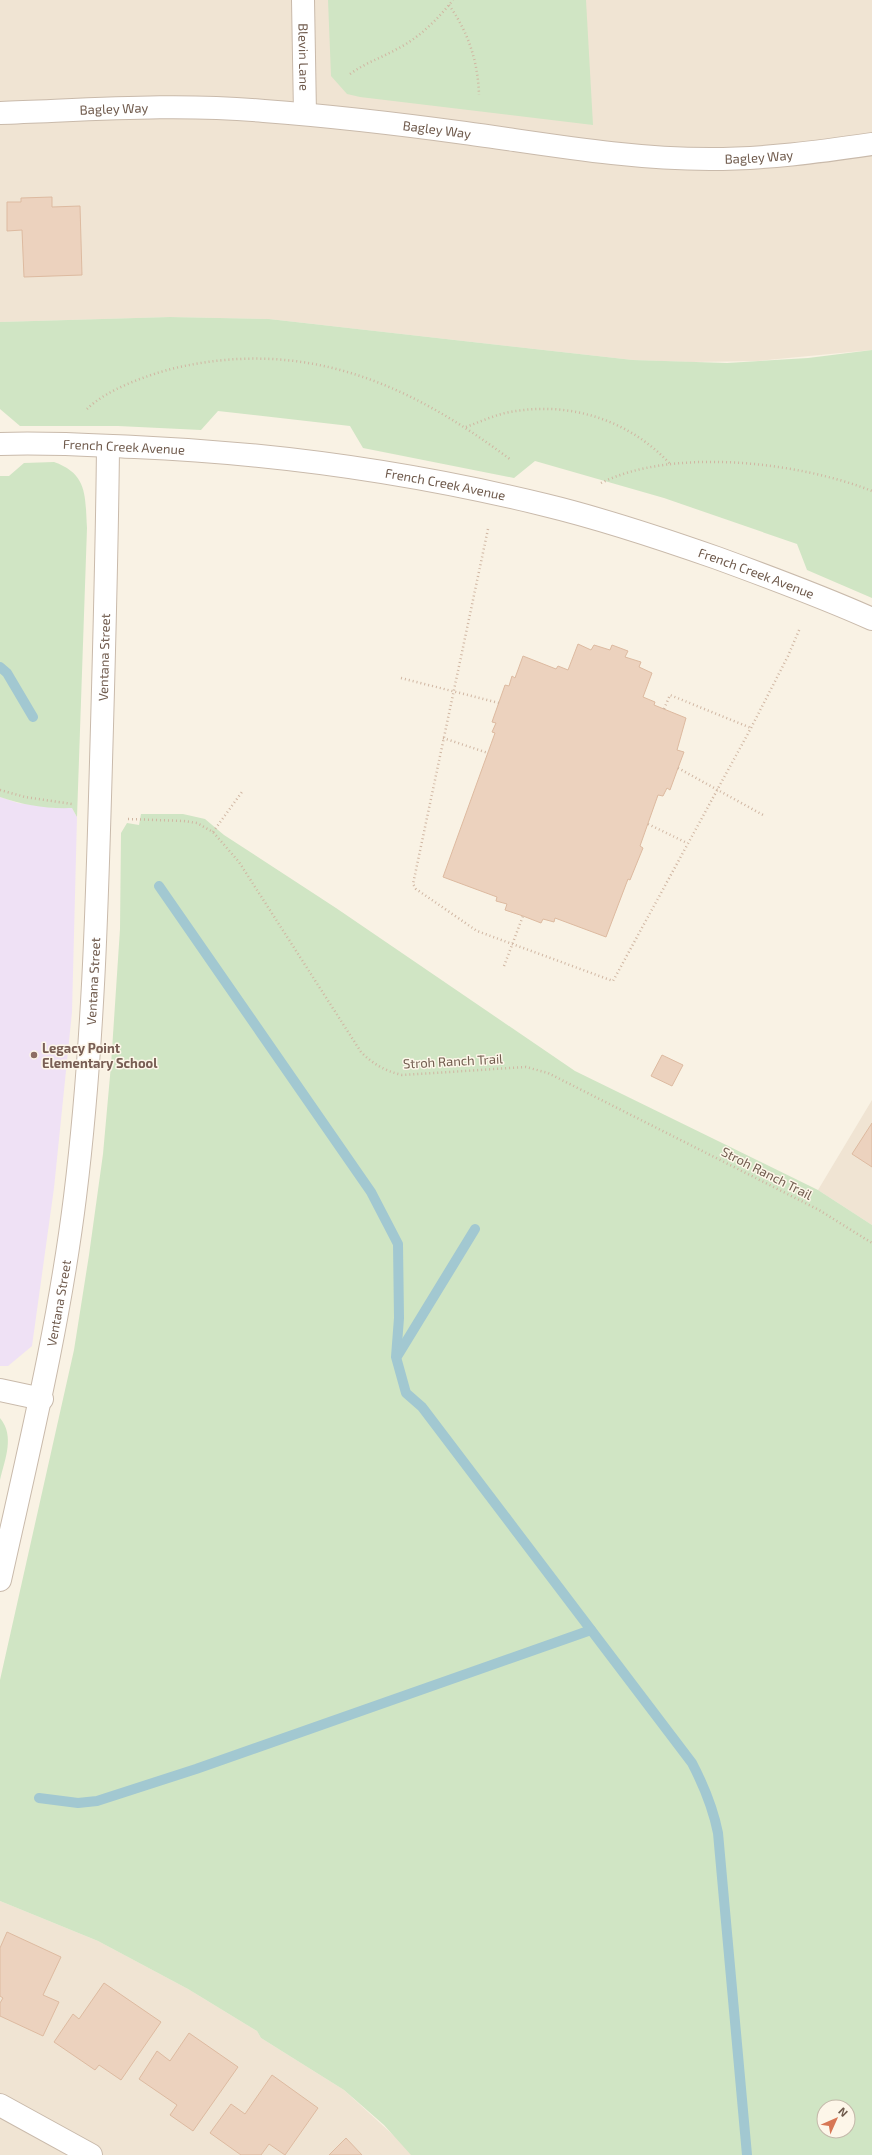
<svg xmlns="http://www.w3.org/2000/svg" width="872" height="2155" viewBox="0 0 872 2155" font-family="'Exo 2',sans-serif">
  <rect width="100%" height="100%" fill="#f9f2e4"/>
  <!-- residential -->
  <g fill="#f0e4d3">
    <polygon points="0,0 872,0 872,350 758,361 692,362 633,360 269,319 170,317 0,322"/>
    <polygon points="872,1100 872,1225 818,1190"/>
    <polygon points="0,1901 98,1941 188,1989 257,2031 261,2038 344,2090 415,2155 0,2155"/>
  </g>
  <!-- education -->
  <polygon fill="#efe1f5" points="0,797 18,803 56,808 72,808 77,817 72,1012 54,1188 32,1346 8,1366 0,1366"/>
  <!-- green -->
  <g fill="#d0e5c4" fill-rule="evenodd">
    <polygon points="328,0 586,0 593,125 360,97 347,94 331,76"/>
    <polygon points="170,317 269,319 633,360 727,363 808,358 872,350 872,598 807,570 797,544 664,498 535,461 514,478 363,448 350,426 218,411 201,430 118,426 20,426 0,409 0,322"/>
    <path d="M54 462C88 474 85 496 87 528L77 817 72 808C47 809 23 805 0 797V476H9L24 463Z"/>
    <path d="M141 814H183L205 819 224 835 336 908 575 1071 818 1190 872 1225V2155H411L384 2125 344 2090 261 2038 257 2031 188 1989 98 1941 0 1901V1680L74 1350 89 1255 103 1154 111 1065 120 929 121 833 127 823 139 825ZM824 2107H848V2131H824Z"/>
    <path d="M0 1418C15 1436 5 1459 0 1480Z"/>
  </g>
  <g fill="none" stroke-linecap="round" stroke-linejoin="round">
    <!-- stream -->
    <g stroke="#a2c8d1" stroke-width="10">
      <polyline points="0,667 7,673 33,717"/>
      <path d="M159 886 371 1192 398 1244 399 1318 396 1357 406 1393 422 1407 692 1763C704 1786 713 1808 718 1833L747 2155"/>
      <polyline points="398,1355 475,1229"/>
      <polyline points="39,1798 78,1803 97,1801 196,1769 591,1630"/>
    </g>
  </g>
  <!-- building -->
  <g fill="#ecd2be" stroke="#ddbaa0">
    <polygon points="52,197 52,207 80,206 82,275 24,277 22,230 7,231 7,202 21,202 21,198"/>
    <polygon points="578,644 591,650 594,645 610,650 612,645 628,651 625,657 641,662 639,667 652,673 643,697 655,702 654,705 686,718 677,750 684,752 678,768 670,790 667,788 663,796 658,795 640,846 643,848 630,880 628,879 606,937 555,918 554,922 543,919 541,923 523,916 505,910 507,904 496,901 497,897 443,877 495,733 492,732 496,723 492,722 505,685 509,686 512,676 515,678 523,656 556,669 558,666 568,670"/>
    <polygon points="662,1055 683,1065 672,1086 651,1076"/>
    <polygon points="872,1123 872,1167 852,1154"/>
    <polygon points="7,1932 61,1957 43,1995 59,2002 43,2036 0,2016 0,2003 3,1998 0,1996 0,1948"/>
    <polygon points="104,1983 161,2022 121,2080 99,2065 95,2070 54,2042 73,2014 79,2019"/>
    <polygon points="189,2033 238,2067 193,2131 170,2115 177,2105 139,2079 157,2051 170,2061"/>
    <polygon points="272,2075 318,2108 285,2155 269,2144 261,2155 241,2155 210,2133 231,2104 245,2114"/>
    <polygon points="346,2138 362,2155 329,2155"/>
  </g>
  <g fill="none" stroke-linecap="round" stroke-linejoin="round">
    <defs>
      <g id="minor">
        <path id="s1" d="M303 0 305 114"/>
        <path id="s2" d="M0 113C88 110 176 103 264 111 331 116 399 124 465 133 546 144 628 159 710 159 765 159 818 152 872 144"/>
        <polyline points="0,1390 42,1399"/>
        <path id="s3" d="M0 1580C28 1453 59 1327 75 1197 93 1052 97 907 101 762 104 656 107 551 108 446"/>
        <polyline points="0,2105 91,2155"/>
      </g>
      <g id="tertiary">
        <path id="s4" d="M0 444C45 442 90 445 135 447 274 453 410 472 545 505 603 519 660 538 717 558 769 577 821 596 872 619"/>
      </g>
    </defs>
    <!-- minor casing -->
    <use href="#minor" stroke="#c9baab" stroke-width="24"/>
    <!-- tertiary casing -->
    <use href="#tertiary" stroke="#c9baab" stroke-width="24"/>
    <!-- path -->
    <g stroke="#d0b6a2" stroke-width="2.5" stroke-dasharray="1 3" stroke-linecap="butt">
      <path d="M449 5C468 32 478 61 479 95"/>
      <path d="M350 74C365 63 381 58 397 49 419 38 438 19 453 0"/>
      <path d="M87 409C106 390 145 376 171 369 303 337 407 382 511 460"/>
      <path d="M466 427C482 421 499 413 516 411 574 402 632 422 671 465"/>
      <path d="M601 483C673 447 799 462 872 491"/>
      <polyline points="488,529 413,884 416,889 477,931 613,981 751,728 788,656 800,628"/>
      <polyline points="401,678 499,703"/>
      <polyline points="664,709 670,695 751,728"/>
      <polyline points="443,738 488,753"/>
      <polyline points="678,768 763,815"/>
      <polyline points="0,790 25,797 72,804"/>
      <path d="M128 819 184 821 197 823 213 832 239 862 361 1052C373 1064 385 1071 402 1075L526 1067 548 1073 819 1210 872 1243"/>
      <polyline points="648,824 687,843"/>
      <polyline points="213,832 242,792"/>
      <polyline points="504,966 523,916"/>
    </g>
    <!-- minor -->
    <use href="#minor" stroke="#fff" stroke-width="22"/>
    <!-- tertiary -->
    <use href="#tertiary" stroke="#fff" stroke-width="22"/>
  </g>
  <!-- markers -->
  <circle fill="#8d6e63" stroke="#fdf6e9" stroke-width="1.5" cx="34" cy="1055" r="4"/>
  <g text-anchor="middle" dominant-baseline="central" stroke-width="3" stroke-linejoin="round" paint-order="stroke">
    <!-- street labels -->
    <g font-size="13" fill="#6f5a4c" stroke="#fdf6e9">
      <text stroke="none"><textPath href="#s1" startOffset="57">Blevin Lane</textPath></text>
      <text stroke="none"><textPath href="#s2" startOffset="114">Bagley Way</textPath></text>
      <text stroke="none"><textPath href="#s2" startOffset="438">Bagley Way</textPath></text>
      <text stroke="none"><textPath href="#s2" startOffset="762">Bagley Way</textPath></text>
      <text stroke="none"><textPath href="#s4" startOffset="124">French Creek Avenue</textPath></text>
      <text stroke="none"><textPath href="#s4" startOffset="448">French Creek Avenue</textPath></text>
      <text stroke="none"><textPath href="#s4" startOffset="772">French Creek Avenue</textPath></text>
      <text stroke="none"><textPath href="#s3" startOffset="931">Ventana Street</textPath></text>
      <text stroke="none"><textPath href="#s3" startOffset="607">Ventana Street</textPath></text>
      <text transform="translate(453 1061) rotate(-3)">Stroh Ranch Trail</text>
      <text transform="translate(767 1173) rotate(27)">Stroh Ranch Trail</text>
      <text stroke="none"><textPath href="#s3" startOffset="283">Ventana Street</textPath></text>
    </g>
    <!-- education labels -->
    <g font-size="13" font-weight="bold" fill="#785e54" stroke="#fdf6e9" text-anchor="start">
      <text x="42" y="1048">Legacy Point<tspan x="42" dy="15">Elementary School</tspan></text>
    </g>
  </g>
  <!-- north arrow -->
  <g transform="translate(836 2119) rotate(45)"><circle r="19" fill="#fdf6e9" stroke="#c4b8aa"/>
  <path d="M0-3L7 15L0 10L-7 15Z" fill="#d77755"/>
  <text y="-6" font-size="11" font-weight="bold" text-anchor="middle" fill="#6f5a4c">N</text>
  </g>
</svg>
